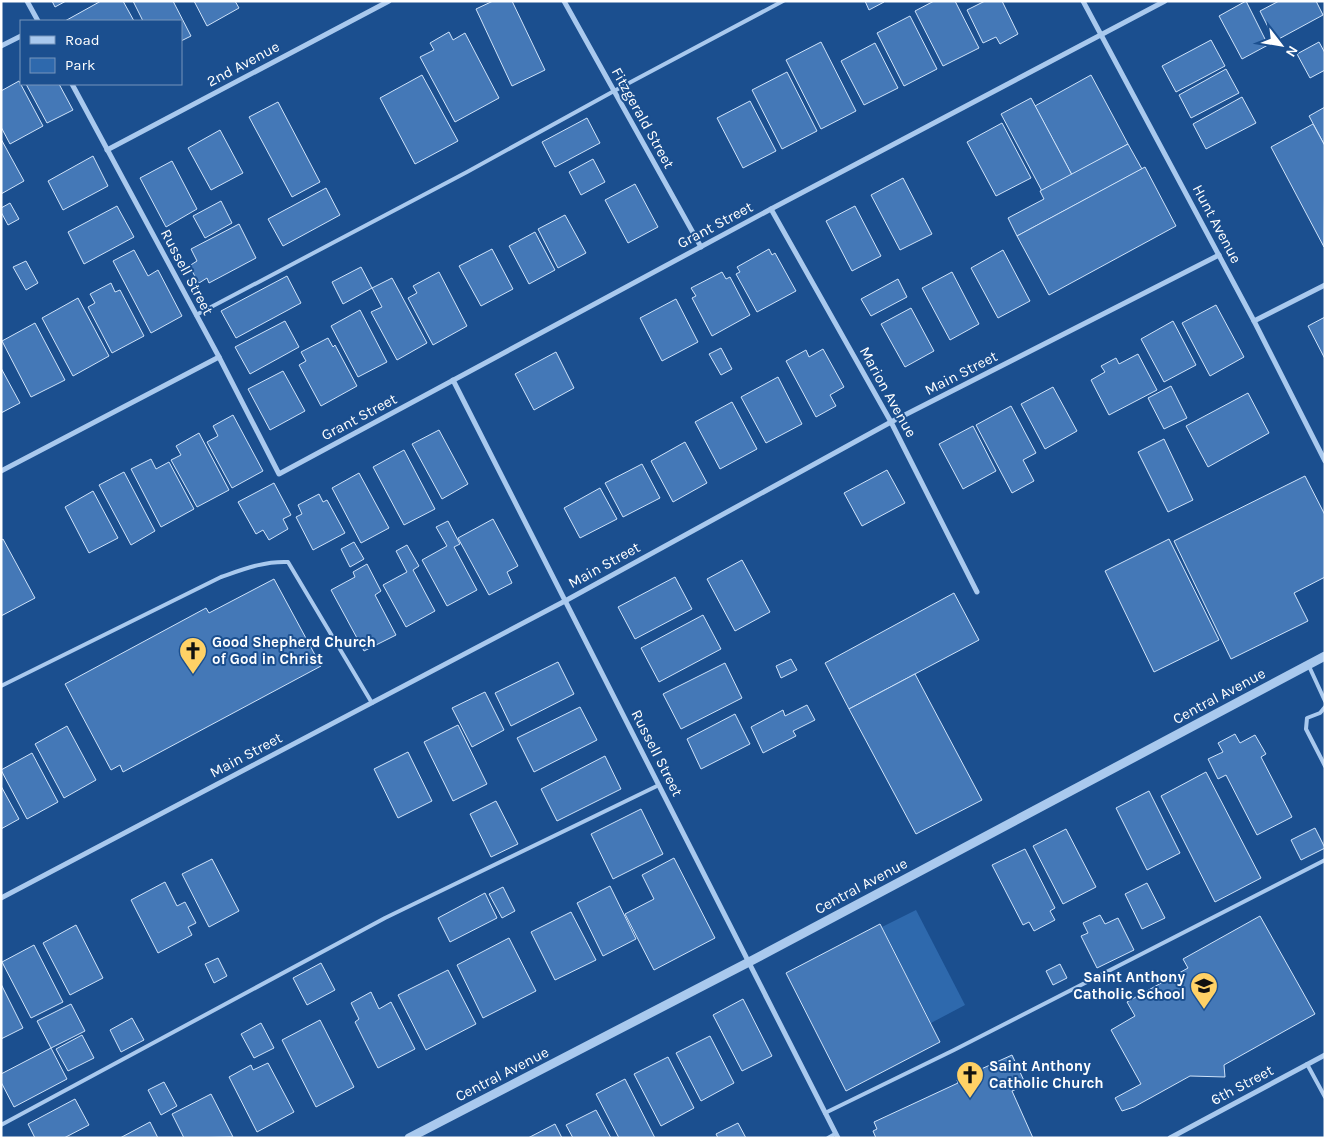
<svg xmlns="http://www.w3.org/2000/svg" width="1326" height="1139" viewBox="0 0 1326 1139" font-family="Karla,sans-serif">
  <rect width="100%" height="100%" fill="#1b4f8f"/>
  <!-- green -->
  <polygon fill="#2e69ad" points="916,910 965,1005 931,1023 882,927"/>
  <!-- building -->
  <g fill="#4478b7" stroke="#cfe3fa">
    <polygon points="52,1 66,1 55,7"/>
    <polygon points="101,1 123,1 134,21 65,21"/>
    <polygon points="133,1 173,1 191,36 181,41 181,21 143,21"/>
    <polygon points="194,1 235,1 239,8 207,26"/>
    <polygon points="493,1 512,1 545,70 512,86 476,9"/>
    <polygon points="865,1 884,1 884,2 869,10"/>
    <polygon points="934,1 955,1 979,48 943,66 915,11"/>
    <polygon points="985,1 1002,1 1018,34 1000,44 996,37 983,43 967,10"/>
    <polygon points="1246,1 1268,45 1242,59 1219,16"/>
    <polygon points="1279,1 1316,1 1323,15 1275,41 1260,11"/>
    <polygon points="910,16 937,69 904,86 877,33"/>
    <polygon points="449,32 453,40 465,33 499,98 455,122 420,57 434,50 430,43"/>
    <polygon points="1211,40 1225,66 1176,92 1162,66"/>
    <polygon points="821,42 856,111 821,129 786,60"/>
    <polygon points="1319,42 1325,53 1325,70 1310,78 1297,54"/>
    <polygon points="875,43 898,88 864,105 841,61"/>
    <polygon points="1226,69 1239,93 1191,118 1179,95"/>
    <polygon points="787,72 817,131 782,149 752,90"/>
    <polygon points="422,75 458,141 415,164 380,98"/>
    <polygon points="1091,75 1128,144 1072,175 1035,106"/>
    <polygon points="19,81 43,126 10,144 1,127 1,91"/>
    <polygon points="26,84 59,84 73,110 47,123"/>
    <polygon points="1242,97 1256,123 1206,149 1193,124"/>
    <polygon points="1031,98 1072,175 1042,191 1001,114"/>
    <polygon points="750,101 776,151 743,168 717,118"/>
    <polygon points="278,102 320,182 292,197 249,117"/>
    <polygon points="1325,107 1325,146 1309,116"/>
    <polygon points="587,118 600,143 555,167 542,142"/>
    <polygon points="1002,123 1031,178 996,196 967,142"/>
    <polygon points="1313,124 1325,146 1324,247 1271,147"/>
    <polygon points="220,130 243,173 211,190 188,148"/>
    <polygon points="1,139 24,181 1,194"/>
    <polygon points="1128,144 1142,169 1017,236 1008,218 1044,199 1040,191"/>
    <polygon points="93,156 108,186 63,210 48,181"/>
    <polygon points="593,159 605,182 581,195 569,172"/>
    <polygon points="172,161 197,209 166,227 140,178"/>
    <polygon points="1145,167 1176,226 1049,295 1017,236"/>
    <polygon points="903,178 932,234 900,250 871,195"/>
    <polygon points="635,184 658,227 628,243 605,200"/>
    <polygon points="326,188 340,215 283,246 268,219"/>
    <polygon points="221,201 232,223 205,238 193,216"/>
    <polygon points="10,203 19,219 8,225 1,212 1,208"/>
    <polygon points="117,206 134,237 84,264 68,232"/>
    <polygon points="855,206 881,256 852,271 826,221"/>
    <polygon points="565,215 586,253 558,268 538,229"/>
    <polygon points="239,224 256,258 209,283 207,278 199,283 189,266 197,261 191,249"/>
    <polygon points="535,232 555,270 529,284 509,246"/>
    <polygon points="492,249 513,289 481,306 459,266"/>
    <polygon points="769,249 772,255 775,253 796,291 757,312 736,274 740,272 737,267"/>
    <polygon points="134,250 148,276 158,270 182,316 151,333 113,261"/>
    <polygon points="1003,250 1030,301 998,318 971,268"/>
    <polygon points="26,261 38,283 26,290 13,267"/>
    <polygon points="361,267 372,288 343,304 332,282"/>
    <polygon points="439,272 467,326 433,345 408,298 417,293 413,286"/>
    <polygon points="722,272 726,279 730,277 750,315 712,336 692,298 696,296 691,288"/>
    <polygon points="952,272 979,324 950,340 922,288"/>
    <polygon points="287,276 301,303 236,338 221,311"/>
    <polygon points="392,278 427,343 397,360 371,312 382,307 372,288"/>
    <polygon points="898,279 907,297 871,316 861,299"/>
    <polygon points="111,283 115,292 120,290 144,336 112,353 88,307 95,303 90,294"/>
    <polygon points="78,298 109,356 73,376 42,318"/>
    <polygon points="676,299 698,342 662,361 640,318"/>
    <polygon points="1216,305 1244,357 1210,376 1182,323"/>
    <polygon points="911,308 934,351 905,367 881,324"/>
    <polygon points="360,310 387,362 358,377 331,326"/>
    <polygon points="1325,317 1325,359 1308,326"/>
    <polygon points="285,321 299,347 250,374 235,347"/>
    <polygon points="1173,321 1196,365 1164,382 1141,339"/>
    <polygon points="35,323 65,380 31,397 2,341"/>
    <polygon points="328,338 333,347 335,345 357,386 321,406 299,365 306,361 301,352"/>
    <polygon points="721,348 732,369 721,375 709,354"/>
    <polygon points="823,349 844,387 830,395 836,406 816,417 786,361 806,350 809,357"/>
    <polygon points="556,352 574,388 534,410 515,374"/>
    <polygon points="1138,354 1157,390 1109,415 1091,380 1105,372 1101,366 1116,358 1119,364"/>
    <polygon points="1,368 20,403 1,413"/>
    <polygon points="283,371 305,411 270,430 248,389"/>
    <polygon points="778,377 802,424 766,443 741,397"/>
    <polygon points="1171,386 1187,418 1164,429 1148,398"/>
    <polygon points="1053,387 1077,431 1045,449 1021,404"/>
    <polygon points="1248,393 1269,433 1208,467 1186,426"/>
    <polygon points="732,402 757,449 720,469 695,422"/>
    <polygon points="1011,406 1036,453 1023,460 1034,481 1012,493 976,425"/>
    <polygon points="233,415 263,471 232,488 207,442 218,436 213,426"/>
    <polygon points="973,426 996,471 963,489 939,444"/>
    <polygon points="439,430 468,484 442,499 412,444"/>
    <polygon points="199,433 229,490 197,507 171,460 181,455 176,446"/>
    <polygon points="1164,439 1193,500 1168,512 1138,452"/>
    <polygon points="685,442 707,483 673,502 651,461"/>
    <polygon points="404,450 435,509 404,525 373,467"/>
    <polygon points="151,459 156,469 169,462 194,509 161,527 131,469"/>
    <polygon points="642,464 660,498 623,517 605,483"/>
    <polygon points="887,470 905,503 862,526 844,493"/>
    <polygon points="124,472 155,531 131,545 99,485"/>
    <polygon points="359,473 389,528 361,543 332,488"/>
    <polygon points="1305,476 1325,515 1325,577 1294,593 1308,621 1231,659 1174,541"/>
    <polygon points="274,483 291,515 283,519 288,529 269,540 263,530 256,534 238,502"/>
    <polygon points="600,488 617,519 580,538 564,508"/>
    <polygon points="93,491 118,538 89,553 65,507"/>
    <polygon points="319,494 323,502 327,500 345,533 313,550 296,517 302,514 298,505"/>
    <polygon points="493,519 518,566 507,572 512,583 489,595 458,538"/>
    <polygon points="448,521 460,544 454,547 477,590 447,606 422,560 447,546 436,527"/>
    <polygon points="3,539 35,598 1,616 1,540"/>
    <polygon points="1169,539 1219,640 1154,672 1105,571"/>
    <polygon points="354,542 364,559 350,567 341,549"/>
    <polygon points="407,545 419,566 413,570 435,611 406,627 383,585 407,572 396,551"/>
    <polygon points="742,560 770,612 735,631 707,579"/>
    <polygon points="367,564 381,591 375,595 396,635 364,651 331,590 355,577 353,572"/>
    <polygon points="675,577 692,609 635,639 618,607"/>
    <polygon points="274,579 321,666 123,772 120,765 111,770 65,684 206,608 209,613"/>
    <polygon points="954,593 979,640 849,709 825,663"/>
    <polygon points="703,615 721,649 659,682 641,648"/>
    <polygon points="791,659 797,670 781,678 776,666"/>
    <polygon points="558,662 574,694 511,726 495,693"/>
    <polygon points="725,663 742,698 681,729 663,694"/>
    <polygon points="915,674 982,800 916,834 849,709"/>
    <polygon points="485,692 504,730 472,747 452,708"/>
    <polygon points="807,705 815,720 793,731 796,736 763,753 751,727 783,710 785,716"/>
    <polygon points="580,707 597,740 534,772 517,738"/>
    <polygon points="735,714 750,744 701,769 687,739"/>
    <polygon points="458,725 487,784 453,801 424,742"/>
    <polygon points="67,726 96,780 64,798 35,744"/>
    <polygon points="1235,734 1240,743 1255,735 1266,754 1261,757 1292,817 1257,835 1226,775 1218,779 1208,759 1223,752 1218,743"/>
    <polygon points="408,752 432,801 398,818 374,769"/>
    <polygon points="32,753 58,802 27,819 1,770"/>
    <polygon points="605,756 621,789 557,821 541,789"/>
    <polygon points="1206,772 1261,878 1215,902 1161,796"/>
    <polygon points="1,786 19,819 1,829"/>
    <polygon points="1149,791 1180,853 1147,870 1116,808"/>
    <polygon points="496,801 518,844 491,857 470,814"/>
    <polygon points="641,809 663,854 613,879 591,834"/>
    <polygon points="1315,828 1325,848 1301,860 1291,840"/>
    <polygon points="1066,829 1096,887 1063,904 1033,846"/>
    <polygon points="1025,849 1055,908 1050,911 1055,920 1034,931 1029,922 1023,925 992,865"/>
    <polygon points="674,858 715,938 654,970 625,914 654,899 642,875"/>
    <polygon points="212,859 239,911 209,927 182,874"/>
    <polygon points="165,882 177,906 185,902 196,923 188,927 192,935 158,953 131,900"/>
    <polygon points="1147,883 1165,918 1142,929 1125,894"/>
    <polygon points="610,886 636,939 603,956 577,903"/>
    <polygon points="503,887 515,911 502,918 489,894"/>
    <polygon points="485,893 497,918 450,942 438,918"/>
    <polygon points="571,912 596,960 555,980 531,932"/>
    <polygon points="1100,915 1105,924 1118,918 1134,950 1097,968 1081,936 1088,933 1083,923"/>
    <polygon points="1260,916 1315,1014 1224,1065 1225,1077 1190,1076 1134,1107 1122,1111 1115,1098 1141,1084 1111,1030 1135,1016 1127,1002 1188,968 1183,959"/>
    <polygon points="880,924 940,1042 846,1091 786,973"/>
    <polygon points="76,925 103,978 70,995 43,943"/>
    <polygon points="509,938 536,991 483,1018 457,965"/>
    <polygon points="34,945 63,1002 31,1018 2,962"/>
    <polygon points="218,958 227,976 214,983 205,964"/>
    <polygon points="321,963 335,990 307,1005 293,978"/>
    <polygon points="1060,964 1067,978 1053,985 1046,971"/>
    <polygon points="448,970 476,1024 426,1050 398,995"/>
    <polygon points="1,984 23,1028 1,1039"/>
    <polygon points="371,992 379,1009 391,1002 415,1049 378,1068 355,1022 359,1019 351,1003"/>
    <polygon points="743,999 772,1056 742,1071 713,1015"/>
    <polygon points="71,1004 85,1031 51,1048 37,1021"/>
    <polygon points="132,1018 144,1040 121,1052 110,1030"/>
    <polygon points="320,1020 354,1087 316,1107 282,1040"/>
    <polygon points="261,1023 274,1048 254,1058 241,1034"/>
    <polygon points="82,1035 94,1058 68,1071 56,1049"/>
    <polygon points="710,1036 734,1083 701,1101 676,1053"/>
    <polygon points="51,1048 67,1079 14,1107 1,1082 1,1074"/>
    <polygon points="1012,1055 1026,1085 1012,1091 1033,1138 876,1138 873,1131 877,1129 874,1122 958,1083 957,1080"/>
    <polygon points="668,1057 694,1108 661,1126 634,1074"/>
    <polygon points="268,1063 294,1112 257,1132 229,1077 251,1065 253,1070"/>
    <polygon points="625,1079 655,1138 619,1138 596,1094"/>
    <polygon points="164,1082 177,1106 161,1115 148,1090"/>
    <polygon points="211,1094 233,1137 184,1138 172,1114"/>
    <polygon points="75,1099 89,1125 64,1138 35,1138 28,1124"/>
    <polygon points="596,1110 611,1138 573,1138 566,1125"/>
    <polygon points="150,1122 158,1138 120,1138"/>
    <polygon points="738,1123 746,1138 718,1138 716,1134"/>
    <polygon points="555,1124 562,1138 528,1138"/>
  </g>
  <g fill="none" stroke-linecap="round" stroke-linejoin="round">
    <!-- service -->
    <g stroke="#a9c9ee" stroke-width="4">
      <polyline points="196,315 467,172 614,91 783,1"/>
      <polyline points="1308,664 1325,701"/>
      <path d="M1 686 221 577C244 569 264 561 288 562L372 703"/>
      <polyline points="1325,707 1320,713 1307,718 1306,729 1325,766"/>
      <polyline points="1307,1064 1325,1097"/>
      <polyline points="825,1113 954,1050 1325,860"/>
      <polyline points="1,1125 385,918 659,785"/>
      <polyline points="828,1138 835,1134"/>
    </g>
    <!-- minor -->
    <g stroke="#a9c9ee" stroke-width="5">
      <polyline points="27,1 38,21"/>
      <polyline points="564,1 701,247"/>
      <polyline points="1083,1 1254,321 1325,461"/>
      <polyline points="1,46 21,36"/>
      <polyline points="72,84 219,357 279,474 771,209 1165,1"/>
      <polyline points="107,150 389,1"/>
      <polyline points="771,209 891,422 977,592"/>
      <polyline points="1254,321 1325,285"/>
      <polyline points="453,380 838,1138"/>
      <polyline points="1,471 219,357"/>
      <polyline points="1,898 565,601 891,422 1219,255"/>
      <polyline points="1170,1138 1325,1055"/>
    </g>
    <!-- tertiary -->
    <polyline stroke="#a9c9ee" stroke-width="9" points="409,1138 749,962 1325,656"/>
  </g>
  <!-- icons -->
  <defs>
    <symbol id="church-pin" viewBox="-11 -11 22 30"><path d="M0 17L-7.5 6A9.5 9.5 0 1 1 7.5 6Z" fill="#ffd166" stroke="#1b4f8f"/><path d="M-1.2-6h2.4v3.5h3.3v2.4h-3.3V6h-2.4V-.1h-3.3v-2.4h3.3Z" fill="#111"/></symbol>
    <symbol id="school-pin" viewBox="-11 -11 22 30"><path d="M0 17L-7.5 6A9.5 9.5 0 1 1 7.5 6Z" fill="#ffd166" stroke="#1b4f8f"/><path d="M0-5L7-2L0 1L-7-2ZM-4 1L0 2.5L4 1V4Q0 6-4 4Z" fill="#111"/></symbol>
  </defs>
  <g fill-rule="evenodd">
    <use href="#church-pin" x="177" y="635" width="32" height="43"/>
    <use href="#school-pin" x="1188" y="970" width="32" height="43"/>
    <use href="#church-pin" x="954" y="1059" width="32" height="43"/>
  </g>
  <g text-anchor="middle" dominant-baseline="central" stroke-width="4" stroke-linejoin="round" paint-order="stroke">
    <!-- street labels -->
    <g font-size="15" fill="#fff" stroke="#1b4f8f">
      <text transform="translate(243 64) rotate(-28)">2nd Avenue</text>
      <text transform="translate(643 118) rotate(61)">Fitzgerald Street</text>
      <text transform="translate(1217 224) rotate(62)">Hunt Avenue</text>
      <text transform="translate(715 225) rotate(-28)">Grant Street</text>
      <text transform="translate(187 272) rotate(62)">Russell Street</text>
      <text transform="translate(961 373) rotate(-27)">Main Street</text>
      <text transform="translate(888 392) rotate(61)">Marion Avenue</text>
      <text transform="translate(359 417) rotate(-28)">Grant Street</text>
      <text transform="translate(604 565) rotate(-29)">Main Street</text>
      <text transform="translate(1219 696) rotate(-28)">Central Avenue</text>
      <text transform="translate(657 753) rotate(63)">Russell Street</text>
      <text transform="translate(246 755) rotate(-28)">Main Street</text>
      <text transform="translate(861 886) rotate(-28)">Central Avenue</text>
      <text transform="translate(502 1074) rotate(-27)">Central Avenue</text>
      <text transform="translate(1242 1085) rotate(-28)">6th Street</text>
    </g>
    <!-- poi labels -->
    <g font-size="15" font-weight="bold" fill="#fff" stroke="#1b4f8f" text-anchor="start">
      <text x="212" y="642">Good Shepherd Church<tspan x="212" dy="17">of God in Christ</tspan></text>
      <text x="1185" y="977" text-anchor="end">Saint Anthony<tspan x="1185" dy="17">Catholic School</tspan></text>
      <text x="989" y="1066">Saint Anthony<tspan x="989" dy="17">Catholic Church</tspan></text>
    </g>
  </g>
  <!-- border -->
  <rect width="1326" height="1139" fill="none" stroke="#ffffff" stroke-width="5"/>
  <!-- legend -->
  <rect x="20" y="20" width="162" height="65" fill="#1b4f8f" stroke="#7695bc"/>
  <rect x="30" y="36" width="25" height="8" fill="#a9c9ee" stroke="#7695bc"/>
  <text x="65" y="45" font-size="15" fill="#ffffff">Road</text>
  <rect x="30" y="58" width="25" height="15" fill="#2e69ad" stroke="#7695bc"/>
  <text x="65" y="70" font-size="15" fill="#ffffff">Park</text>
  <!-- north arrow -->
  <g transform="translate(1281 45) rotate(121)" stroke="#1b4f8f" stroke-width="4" paint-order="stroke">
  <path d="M0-4L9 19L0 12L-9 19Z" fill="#ffffff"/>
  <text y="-8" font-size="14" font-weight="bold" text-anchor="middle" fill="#ffffff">N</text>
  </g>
</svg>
